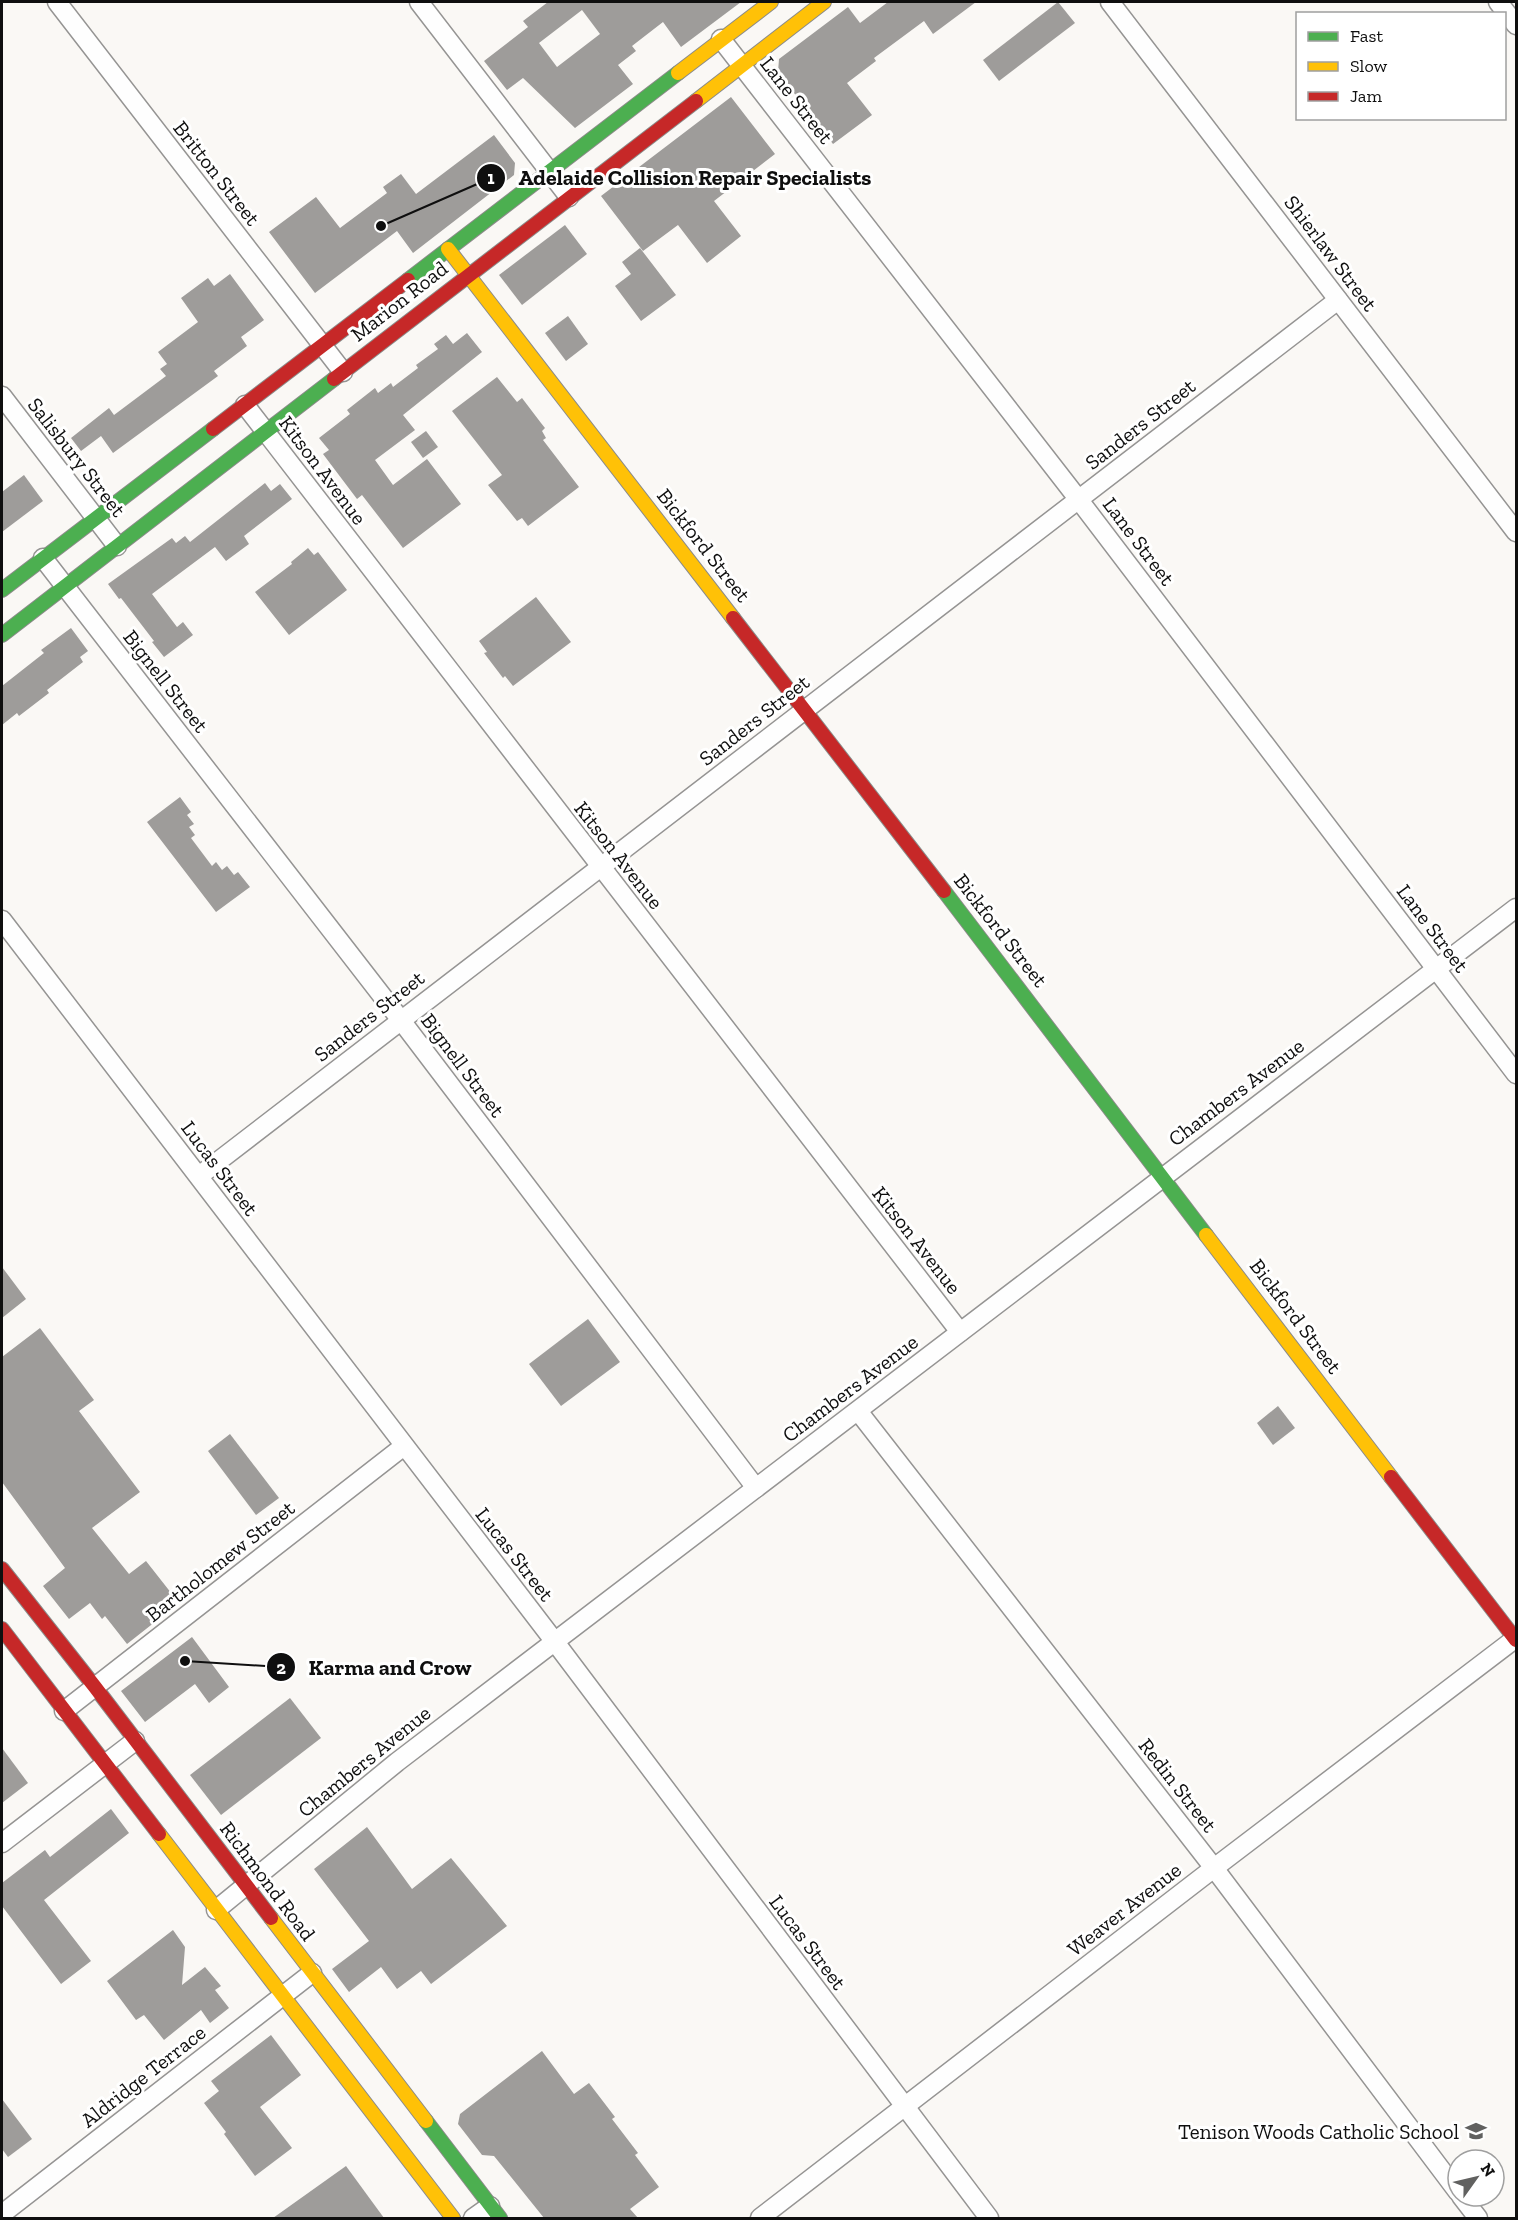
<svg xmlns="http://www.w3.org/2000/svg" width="1518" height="2220" viewBox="0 0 1518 2220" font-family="'Zilla Slab',serif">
  <rect width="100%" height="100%" fill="#faf8f5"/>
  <!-- building -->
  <g fill="#9e9c9a" fill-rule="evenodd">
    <path d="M548 2H741L681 47 663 22 632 46 636 51 618 65 633 84 575 128 523 78 507 90 484 61 528 27 523 21ZM582 10 600 34 557 67 539 43Z"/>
    <polygon points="888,2 976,2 933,34 924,21 874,58 876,61 847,83 872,115 833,144 778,72 779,59 848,7 860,23"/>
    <polygon points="1058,2 1075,23 999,81 983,60"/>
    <polygon points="731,97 775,154 714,201 741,236 707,263 678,225 643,251 601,196"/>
    <polygon points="494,135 515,163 514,175 413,253 397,231 315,293 269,232 316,197 340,228 387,193 383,187 401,174 416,194"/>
    <polygon points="565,225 587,254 522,305 499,275"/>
    <polygon points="640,248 676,295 641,321 615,286 631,274 622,262"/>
    <polygon points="230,274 264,320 241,337 247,346 214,371 218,376 113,453 101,436 81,451 71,438 109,408 114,415 166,376 160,369 167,364 158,352 198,322 181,298 208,278 214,286"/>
    <polygon points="568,316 588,344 566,361 545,333"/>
    <polygon points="467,333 482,352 403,415 415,430 375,460 393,485 427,459 461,504 403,548 362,495 357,499 323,454 329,450 319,438 350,414 347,410 375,388 378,393 391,383 393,387 418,368 416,365 438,349 434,344 446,335 453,344"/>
    <polygon points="497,377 517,402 522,398 541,423 545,428 542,431 546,438 543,440 579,487 528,526 522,518 517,521 488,485 502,475 452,411"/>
    <polygon points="426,431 438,447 423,458 411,442"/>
    <polygon points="24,475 43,501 2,532 2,492"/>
    <polygon points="265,483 271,491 280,484 292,499 244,536 249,544 226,561 215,547 152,594 177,627 183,622 193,635 164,657 152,642 154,641 121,598 119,599 108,584 172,538 176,543 185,536 190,542"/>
    <polygon points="308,548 314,555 318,552 347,590 289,635 255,592 292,564 291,562"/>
    <polygon points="536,597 571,642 513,686 505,676 503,678 484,653 487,652 479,641"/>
    <polygon points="71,628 88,651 80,657 83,662 47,690 49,693 19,716 17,713 2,725 2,686 44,653 41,650"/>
    <polygon points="180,797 191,812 187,815 194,824 189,827 195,835 191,838 212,866 216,862 222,870 227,866 234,875 238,872 250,887 216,912 147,822"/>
    <polygon points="2,1267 26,1299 2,1318"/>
    <polygon points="588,1319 620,1362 561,1406 529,1364"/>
    <polygon points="40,1328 94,1400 79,1411 140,1492 92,1528 129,1574 146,1561 179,1603 127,1644 105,1616 102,1619 90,1603 69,1619 43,1586 65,1568 2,1482 2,1357"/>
    <polygon points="1278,1406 1295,1428 1273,1445 1257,1423"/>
    <polygon points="230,1434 279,1498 256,1515 208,1451"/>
    <polygon points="192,1637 229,1687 209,1703 195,1684 145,1722 121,1691"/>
    <polygon points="290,1698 321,1738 221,1815 190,1775"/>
    <polygon points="2,1748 28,1783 2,1803"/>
    <polygon points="111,1809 129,1833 44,1900 91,1961 61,1984 2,1906 2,1883 45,1850 50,1857"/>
    <polygon points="367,1827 412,1889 451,1858 507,1926 431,1984 421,1971 397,1989 381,1967 349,1992 332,1969 369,1941 314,1869"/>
    <polygon points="173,1930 185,1947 182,1985 205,1967 221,1986 215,1990 229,2008 210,2023 201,2010 164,2040 144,2015 136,2020 107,1981"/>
    <polygon points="271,2035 301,2075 260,2107 292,2148 255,2176 224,2134 226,2132 204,2103 219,2091 211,2081"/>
    <polygon points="542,2051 574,2094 589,2083 615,2117 612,2119 638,2153 635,2155 659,2187 630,2209 638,2218 544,2218 494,2156 482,2155 458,2124 460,2114"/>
    <polygon points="2,2099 32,2139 8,2157 2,2149"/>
    <polygon points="346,2166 384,2218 273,2218"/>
  </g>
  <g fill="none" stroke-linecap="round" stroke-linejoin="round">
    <defs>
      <g id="street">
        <polyline points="57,2 343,372"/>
        <polyline points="419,2 569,197"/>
        <polyline points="1110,2 1516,532"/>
        <polyline points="1498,2 1516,25"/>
        <polyline points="721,39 1079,500 1516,1074"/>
        <polyline points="2,396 117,546"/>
        <polyline points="245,405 960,1332"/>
        <polyline points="43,558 400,1019 756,1488"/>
        <polyline points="2,920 555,1642 989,2218"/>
        <path d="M199 1176C576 882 959 593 1338 300"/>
        <polyline points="858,1411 1214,1868 1458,2192"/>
        <polyline points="64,1711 404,1446"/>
        <polyline points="2,1843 135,1741"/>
        <polyline points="216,1910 397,1762 1516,908"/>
        <polyline points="1461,2196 1478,2218"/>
        <polyline points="2,2214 312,1973"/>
        <polyline points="473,2218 490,2206"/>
        <polyline points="760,2218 1214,1868 1516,1638"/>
      </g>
      <g id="fast">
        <polyline points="408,280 678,73"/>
        <polyline points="2,590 213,429"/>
        <polyline points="2,635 334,379"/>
        <polyline points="944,891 1206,1235"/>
        <polyline points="426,2121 500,2218"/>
      </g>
      <g id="slow">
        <polyline points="678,73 771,2"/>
        <polyline points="696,101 824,2"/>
        <polyline points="448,249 733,618"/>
        <polyline points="1206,1235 1391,1477"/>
        <polyline points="159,1834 453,2218"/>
        <polyline points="271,1918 426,2121"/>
      </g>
      <g id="jam">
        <polyline points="334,379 696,101"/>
        <polyline points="213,429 408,280"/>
        <polyline points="733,618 944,891"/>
        <polyline points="1391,1477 1516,1640"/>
        <polyline points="2,1569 95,1687 271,1918"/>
        <polyline points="2,1629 159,1834"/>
      </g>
    </defs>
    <!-- street casing -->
    <use href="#street" stroke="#959493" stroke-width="21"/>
    <!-- fast casing -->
    <use href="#fast" stroke="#8b8b89" stroke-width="16"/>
    <!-- slow casing -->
    <use href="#slow" stroke="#8b8b89" stroke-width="16"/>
    <!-- jam casing -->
    <use href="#jam" stroke="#8b8b89" stroke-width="16"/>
    <!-- street -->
    <use href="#street" stroke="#fefefe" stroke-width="18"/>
    <!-- fast -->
    <use href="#fast" stroke="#4caf50" stroke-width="14"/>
    <!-- slow -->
    <use href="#slow" stroke="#ffc107" stroke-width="14"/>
    <!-- jam -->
    <use href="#jam" stroke="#c62828" stroke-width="14"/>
  </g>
  <!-- icons -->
  <defs>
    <symbol id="school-bare" viewBox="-9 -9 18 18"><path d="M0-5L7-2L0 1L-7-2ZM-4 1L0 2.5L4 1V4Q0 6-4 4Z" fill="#616160" stroke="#fff" stroke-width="2.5" paint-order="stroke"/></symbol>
  </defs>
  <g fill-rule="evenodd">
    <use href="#school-bare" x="1461" y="2116" width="30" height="30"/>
  </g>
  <g text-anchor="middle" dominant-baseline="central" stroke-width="6" stroke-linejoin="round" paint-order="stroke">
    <!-- street labels -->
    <g font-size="21" fill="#0f0f0f" stroke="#fff">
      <text transform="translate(797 100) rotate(52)">Lane Street</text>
      <text transform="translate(217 173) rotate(52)">Britton Street</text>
      <text transform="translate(1331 253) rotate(53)">Shierlaw Street</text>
      <text transform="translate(399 301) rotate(-38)">Marion Road</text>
      <text transform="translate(1140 424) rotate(-38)">Sanders Street</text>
      <text transform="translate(77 457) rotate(52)">Salisbury Street</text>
      <text transform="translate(323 470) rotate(53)">Kitson Avenue</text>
      <text transform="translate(1139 541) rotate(53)">Lane Street</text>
      <text transform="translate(704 545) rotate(52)">Bickford Street</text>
      <text transform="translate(166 681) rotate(52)">Bignell Street</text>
      <text transform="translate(754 720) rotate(-38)">Sanders Street</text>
      <text transform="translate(619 855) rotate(52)">Kitson Avenue</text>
      <text transform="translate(1433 928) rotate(53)">Lane Street</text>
      <text transform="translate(1001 930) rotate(52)">Bickford Street</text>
      <text transform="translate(369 1016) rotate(-38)">Sanders Street</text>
      <text transform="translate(463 1065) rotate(53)">Bignell Street</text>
      <text transform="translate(1236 1092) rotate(-37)">Chambers Avenue</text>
      <text transform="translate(220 1168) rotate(53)">Lucas Street</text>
      <text transform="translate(917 1240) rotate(52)">Kitson Avenue</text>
      <text transform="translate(1296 1316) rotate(53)">Bickford Street</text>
      <text transform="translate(850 1388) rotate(-37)">Chambers Avenue</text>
      <text transform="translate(515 1554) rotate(52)">Lucas Street</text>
      <text transform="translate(220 1561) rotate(-38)">Bartholomew Street</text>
      <text transform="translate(364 1761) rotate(-39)">Chambers Avenue</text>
      <text transform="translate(1178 1785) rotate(52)">Redin Street</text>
      <text transform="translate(268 1881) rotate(53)">Richmond Road</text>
      <text transform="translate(1124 1909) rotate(-38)">Weaver Avenue</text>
      <text transform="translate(808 1942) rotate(53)">Lucas Street</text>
      <text transform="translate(143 2076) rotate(-38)">Aldridge Terrace</text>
    </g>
    <!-- poi labels -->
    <g font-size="21" fill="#0f0f0f" stroke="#fff" text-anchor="end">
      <text x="1459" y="2131">Tenison Woods Catholic School</text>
    </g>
  </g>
  <!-- callouts -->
  <path fill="none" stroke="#0f0f0f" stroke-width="2" d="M381 226L491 178M185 1661L281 1667"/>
  <g fill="#0f0f0f" stroke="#fff" stroke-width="2">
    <circle cx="381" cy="226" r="6"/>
    <circle cx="185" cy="1661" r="6"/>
    <circle cx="491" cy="178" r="15"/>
    <circle cx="281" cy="1667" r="15"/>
  </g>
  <g font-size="18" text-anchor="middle" font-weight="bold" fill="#fff">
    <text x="491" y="184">1</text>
    <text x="281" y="1674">2</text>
  </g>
  <g font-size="22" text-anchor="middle" font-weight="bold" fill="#0f0f0f" stroke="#fff" stroke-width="6" stroke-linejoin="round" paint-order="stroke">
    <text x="695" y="185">Adelaide Collision Repair Specialists</text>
    <text x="390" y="1675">Karma and Crow</text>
  </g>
  <!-- border -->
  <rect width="1518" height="2220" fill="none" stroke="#0f0f0f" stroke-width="6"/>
  <!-- legend -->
  <rect x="1296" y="12" width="210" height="108" fill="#ffffff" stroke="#9f9f9f" stroke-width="1.5"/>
  <rect x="1308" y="32" width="30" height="9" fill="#4caf50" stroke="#9f9f9f" stroke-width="1.5"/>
  <text x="1350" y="42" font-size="18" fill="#0f0f0f">Fast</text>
  <rect x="1308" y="62" width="30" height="9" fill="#ffc107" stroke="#9f9f9f" stroke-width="1.5"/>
  <text x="1350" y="72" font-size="18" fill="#0f0f0f">Slow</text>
  <rect x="1308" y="92" width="30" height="9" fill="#c62828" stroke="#9f9f9f" stroke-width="1.5"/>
  <text x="1350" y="102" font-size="18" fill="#0f0f0f">Jam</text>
  <!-- north arrow -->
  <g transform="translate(1476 2178) rotate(56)"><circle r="28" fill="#ffffff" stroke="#9f9f9f" stroke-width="1.5"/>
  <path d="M0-4.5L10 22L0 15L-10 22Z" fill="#616160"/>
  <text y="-9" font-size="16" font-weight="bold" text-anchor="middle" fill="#0f0f0f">N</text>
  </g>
</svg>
